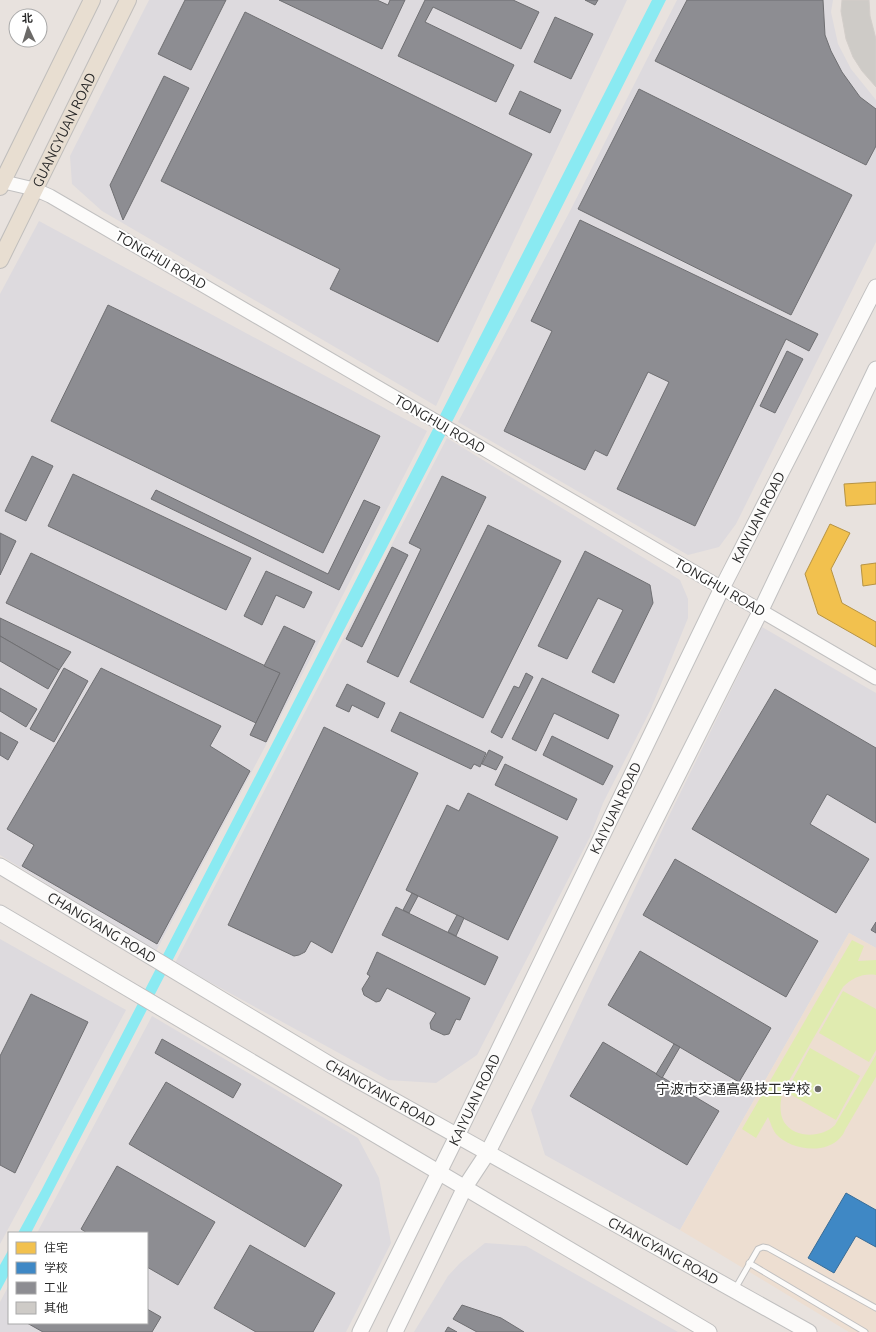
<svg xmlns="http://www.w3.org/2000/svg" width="876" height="1332" viewBox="0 0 876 1332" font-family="Ubuntu,'Noto Sans SC',sans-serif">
  <rect width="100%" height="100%" fill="#e8e2de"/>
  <!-- industrial -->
  <g fill="#dddade">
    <polygon points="149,0 627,0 436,406 102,211 72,184 70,156"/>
    <polygon points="677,0 833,0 831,12 838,44 851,69 876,100 876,242 736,524 719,547 688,555 458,422 570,211"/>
    <polygon points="39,221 427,431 266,745 156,951 0,855 0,294"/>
    <polygon points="447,438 680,580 688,599 688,618 650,711 603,803 590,837 477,1055 436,1083 388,1080 175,963"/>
    <polygon points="762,627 876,693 876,948 849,933 680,1230 545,1155 531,1110 664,826"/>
    <polygon points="0,939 126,1010 0,1244"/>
    <polygon points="152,1016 358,1138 379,1178 391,1243 346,1332 0,1332 0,1302 9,1285 9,1323 147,1323 147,1233 37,1233"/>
    <polygon points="485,1243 526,1246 678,1332 414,1332 448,1276 460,1263"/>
  </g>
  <!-- education -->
  <polygon fill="#edded1" points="849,933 876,948 876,1332 849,1332 680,1230"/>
  <!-- pitch -->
  <g fill="#e0ebb0">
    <path d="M852 940 864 946 858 961 876 960V975C863 973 852 978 843 987L783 1091C780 1101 779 1113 784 1122 795 1139 822 1138 835 1125L876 1055V1077L845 1130C844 1133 842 1136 840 1138 825 1155 790 1150 776 1134 772 1129 771 1123 768 1117L756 1138 742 1129Z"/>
    <polygon points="843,991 876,1009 876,1050 869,1062 819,1033"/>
    <polygon points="810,1048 860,1076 836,1120 786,1092"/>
  </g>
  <!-- water -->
  <g fill="#8aeaf2">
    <polygon points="652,0 666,0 508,314 31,1233 18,1233 41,1191 286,717"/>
    <polygon points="9,1249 9,1274 0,1291 0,1265"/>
  </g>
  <!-- homes -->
  <g fill="#f2c14e" stroke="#b69343">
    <polygon points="876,482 876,504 846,506 844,484"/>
    <polygon points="830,524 850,533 831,569 842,603 876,622 876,647 818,614 805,574"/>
    <polygon points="876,563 876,584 863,586 861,565"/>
  </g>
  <!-- schools -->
  <polygon fill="#3f88c5" stroke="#386c96" points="846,1193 876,1210 876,1247 856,1236 834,1273 808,1258"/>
  <!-- industry -->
  <g fill="#8d8d92" stroke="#6f6f72">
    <polygon points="185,0 226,0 191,70 158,54"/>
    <polygon points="279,0 377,0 388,5 390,0 405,0 382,49"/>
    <polygon points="425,0 513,0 539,12 521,49 433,7 425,22 514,65 496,102 398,56"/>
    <polygon points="585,0 598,0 595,5"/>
    <polygon points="687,0 823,0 825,35 831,51 842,72 860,97 876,109 876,146 866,165 655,61"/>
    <polygon points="245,12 532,154 438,342 330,289 340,269 161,181"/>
    <polygon points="555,17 593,34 571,79 534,62"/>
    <polygon points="164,76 189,88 123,220 110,185"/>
    <polygon points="639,89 852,195 791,315 578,209"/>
    <polygon points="520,91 561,110 550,133 509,114"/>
    <polygon points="580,220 818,334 809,351 786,339 695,526 617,489 669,382 648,372 607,456 595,450 585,470 504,431 552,331 531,321"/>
    <polygon points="108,305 380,436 323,553 51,421"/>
    <polygon points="787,351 803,359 775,413 760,406"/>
    <polygon points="32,456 53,466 26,521 5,511"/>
    <polygon points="73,474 251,558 226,610 48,526"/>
    <polygon points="442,476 486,497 398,677 367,662 421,549 409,543"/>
    <polygon points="156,490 328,574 364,500 380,507 339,590 151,499"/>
    <polygon points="488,525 561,561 483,718 410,682"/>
    <polygon points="0,533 16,541 0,575"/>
    <polygon points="392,547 408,555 362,647 346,639"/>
    <polygon points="585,551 650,585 653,603 614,683 592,672 623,610 598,598 567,659 538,646"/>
    <polygon points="31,553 280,673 256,723 6,603"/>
    <polygon points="266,571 312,592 304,608 276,595 262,625 244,616"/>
    <polygon points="0,618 71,652 59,670 0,636"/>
    <polygon points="284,626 315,641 266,742 250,735 280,673 264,666"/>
    <polygon points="0,636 59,670 48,689 0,661"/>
    <polygon points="64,668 88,681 54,742 30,729"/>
    <polygon points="101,668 221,726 210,746 250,771 157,944 22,866 34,845 7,829"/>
    <polygon points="526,673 533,677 502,738 491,732 514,686 519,688"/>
    <polygon points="542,678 619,715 608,739 554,713 536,751 512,739"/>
    <polygon points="347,684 385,703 378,718 352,705 349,712 336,706"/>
    <polygon points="0,688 37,709 26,727 0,711"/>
    <polygon points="775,689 876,748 876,823 827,794 810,824 869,859 836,913 692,829"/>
    <polygon points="400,712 486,753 480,767 474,764 471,769 391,731"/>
    <polygon points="324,727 418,773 332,953 311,941 305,952 299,955 294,956 228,925"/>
    <polygon points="0,732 18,742 8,760 0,755"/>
    <polygon points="552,736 613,766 603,785 543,755"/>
    <polygon points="489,750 503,757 496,770 482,764"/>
    <polygon points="505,764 577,799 567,820 495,785"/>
    <polygon points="468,793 558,837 508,940 406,890 447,805 459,811"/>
    <polygon points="675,859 818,941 786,997 643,915"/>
    <polygon points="412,893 418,896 409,913 403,910"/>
    <polygon points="396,907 498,957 485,985 382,935"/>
    <polygon points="457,915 464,918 456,936 448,932"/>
    <polygon points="876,922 876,933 871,930"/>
    <polygon points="640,951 771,1028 739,1082 608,1005"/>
    <polygon points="377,952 470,998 460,1020 456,1019 449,1034 444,1035 431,1029 430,1023 436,1013 387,988 380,1001 376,1002 364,995 362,989 370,976 367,974"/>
    <polygon points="31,994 88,1022 15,1173 0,1165 0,1056"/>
    <polygon points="162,1039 241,1084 233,1098 155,1053"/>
    <polygon points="603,1042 719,1111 687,1165 570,1096"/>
    <polygon points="674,1044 680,1047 662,1078 656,1074"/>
    <polygon points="166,1082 342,1185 305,1247 129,1144"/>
    <polygon points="117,1166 215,1222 178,1285 147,1267 147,1233 87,1233 81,1229"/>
    <polygon points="250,1245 335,1293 313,1332 256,1332 214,1308"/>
    <polygon points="462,1305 501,1318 524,1332 477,1332 453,1319"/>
    <polygon points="147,1309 161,1317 152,1332 43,1332 27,1323 147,1323"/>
    <polygon points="448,1327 457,1332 445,1332"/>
  </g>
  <!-- building -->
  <polygon fill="#cecbc7" stroke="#d3ceca" points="842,0 869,0 870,16 876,39 876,87 862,71 853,57 846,39 841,11"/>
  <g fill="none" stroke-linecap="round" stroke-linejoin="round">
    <defs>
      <g id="service">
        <polyline points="749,1263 865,1332"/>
        <polyline points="735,1289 758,1249 763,1247 768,1248 876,1308"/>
      </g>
      <polyline id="tertiary" points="0,181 34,189 50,196 876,678"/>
      <g id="secondary">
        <path id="s1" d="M0 866 334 1067 809 1332"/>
        <polyline points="0,913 709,1332"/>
        <path id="s2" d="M360 1332 457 1136 722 588 876 287"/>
        <polyline points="395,1332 465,1187 488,1152 761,610 876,369"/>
      </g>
      <g id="primary">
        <polyline points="0,187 92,0"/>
        <path id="s3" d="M0 260 128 0"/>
      </g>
    </defs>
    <!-- service casing -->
    <use href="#service" stroke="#c1c0c0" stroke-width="7"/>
    <!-- tertiary casing -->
    <use href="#tertiary" stroke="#c1c0c0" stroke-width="15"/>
    <!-- secondary casing -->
    <use href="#secondary" stroke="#c1c0c0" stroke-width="17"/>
    <!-- primary casing -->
    <use href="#primary" stroke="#c0bebc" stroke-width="18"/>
    <!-- service -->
    <use href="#service" stroke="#fcfbfa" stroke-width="5"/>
    <!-- tertiary -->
    <use href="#tertiary" stroke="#fcfbfa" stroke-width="13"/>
    <!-- secondary -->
    <use href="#secondary" stroke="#fcfbfa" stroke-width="15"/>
    <!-- primary -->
    <use href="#primary" stroke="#e8ded1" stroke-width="16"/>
  </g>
  <!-- markers -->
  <circle fill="#6c6a68" stroke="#fff" stroke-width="1.5" cx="818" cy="1089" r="4"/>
  <g text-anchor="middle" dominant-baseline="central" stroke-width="4" stroke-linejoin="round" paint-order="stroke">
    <!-- street labels -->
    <g font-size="14" fill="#292929" stroke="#fff">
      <text stroke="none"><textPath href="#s3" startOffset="145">GUANGYUAN ROAD</textPath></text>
      <text transform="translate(161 260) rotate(30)">TONGHUI ROAD</text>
      <text transform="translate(440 424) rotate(30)">TONGHUI ROAD</text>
      <text stroke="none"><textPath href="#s2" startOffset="907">KAIYUAN ROAD</textPath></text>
      <text transform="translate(720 587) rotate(30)">TONGHUI ROAD</text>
      <text stroke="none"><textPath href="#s2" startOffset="583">KAIYUAN ROAD</textPath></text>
      <text stroke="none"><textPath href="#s1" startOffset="119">CHANGYANG ROAD</textPath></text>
      <text stroke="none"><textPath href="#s1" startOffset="443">CHANGYANG ROAD</textPath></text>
      <text stroke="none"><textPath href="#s2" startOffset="259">KAIYUAN ROAD</textPath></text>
      <text stroke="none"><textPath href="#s1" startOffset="767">CHANGYANG ROAD</textPath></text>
    </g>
    <!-- poi labels -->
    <g font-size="14" fill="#292929" stroke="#fff" text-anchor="end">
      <text x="810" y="1089">宁波市交通高级技工学校</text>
    </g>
  </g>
  <!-- legend -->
  <rect x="8" y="1232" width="140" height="92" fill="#ffffff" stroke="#a9a9a9"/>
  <rect x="16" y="1242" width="20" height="12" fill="#f2c14e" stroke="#a9a9a9"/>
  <text x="44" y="1252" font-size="12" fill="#292929">住宅</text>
  <rect x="16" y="1262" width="20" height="12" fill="#3f88c5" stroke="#a9a9a9"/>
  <text x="44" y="1272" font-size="12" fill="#292929">学校</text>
  <rect x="16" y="1282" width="20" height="12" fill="#8d8d92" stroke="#a9a9a9"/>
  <text x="44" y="1292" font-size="12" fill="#292929">工业</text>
  <rect x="16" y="1302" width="20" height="12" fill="#cecbc7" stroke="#a9a9a9"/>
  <text x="44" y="1312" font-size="12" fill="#292929">其他</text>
  <!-- north arrow -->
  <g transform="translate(28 28) rotate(356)"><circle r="19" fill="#ffffff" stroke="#a9a9a9"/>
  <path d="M0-3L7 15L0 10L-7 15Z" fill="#6c6a68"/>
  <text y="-6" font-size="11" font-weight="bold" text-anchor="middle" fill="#292929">北</text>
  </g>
</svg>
